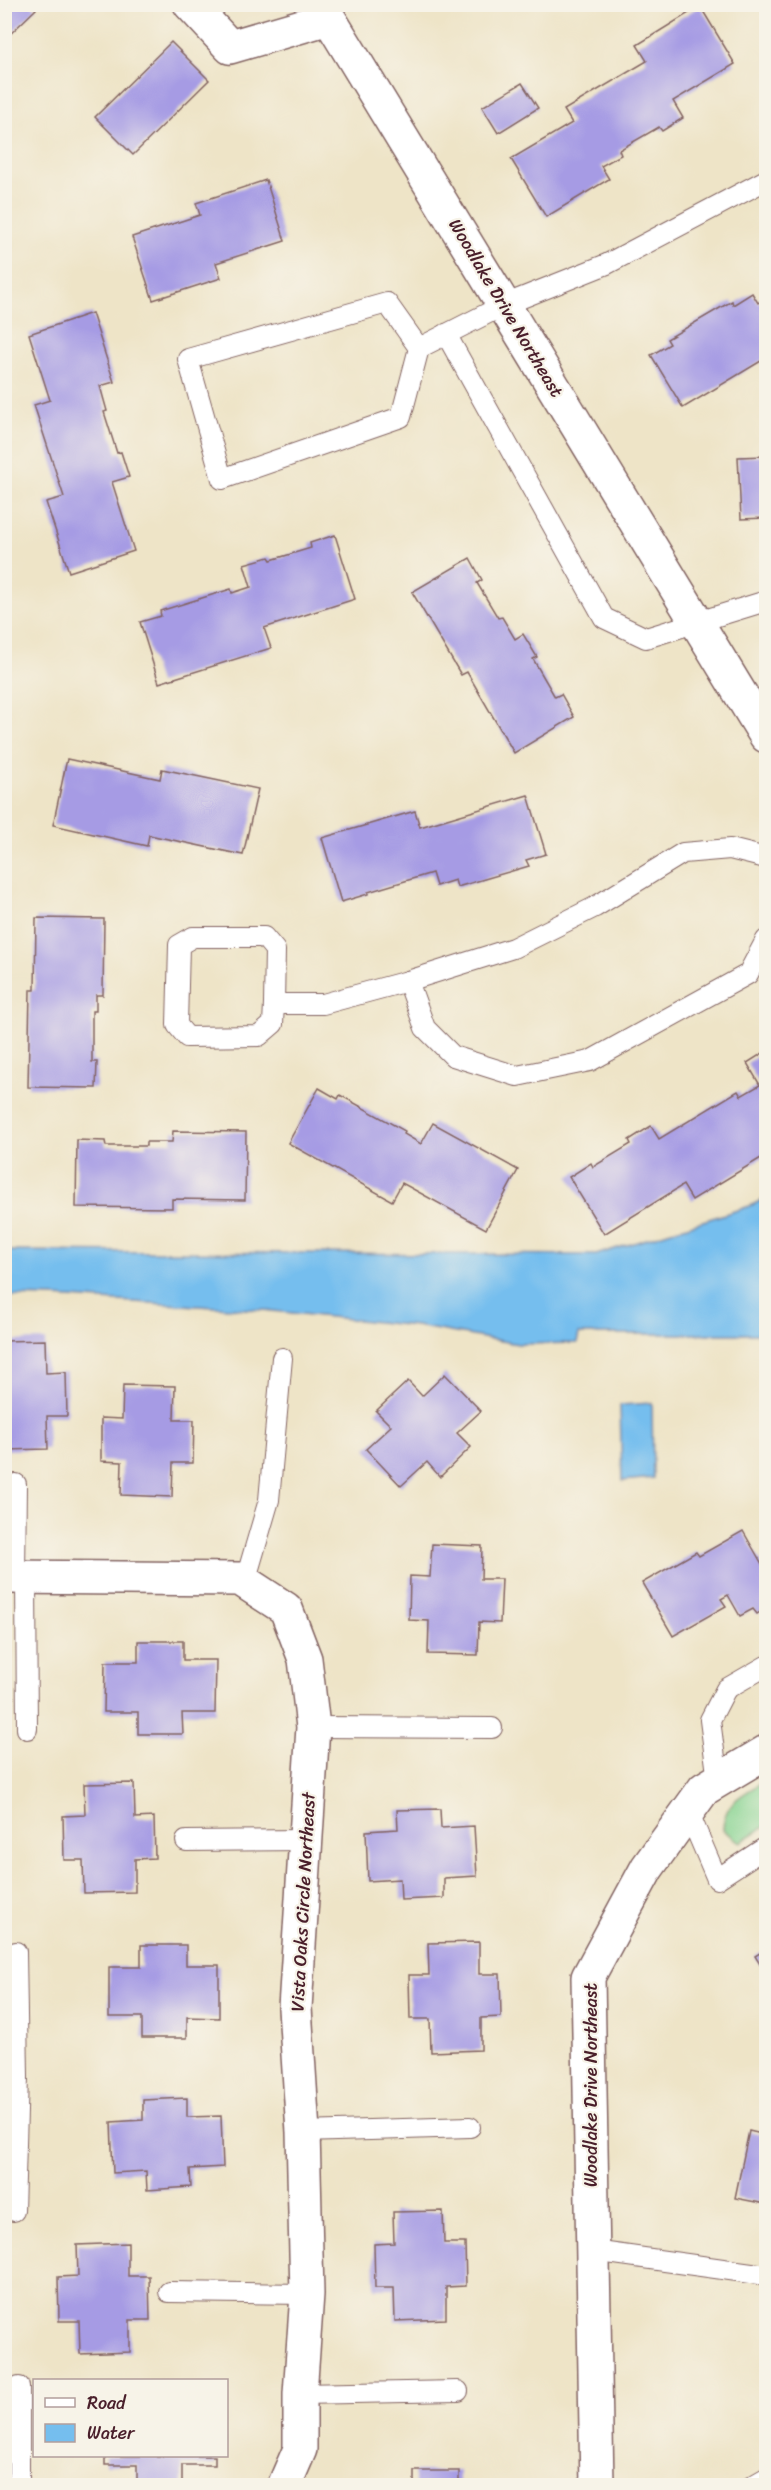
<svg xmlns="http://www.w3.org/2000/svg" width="771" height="2490" viewBox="0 0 771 2490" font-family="Sriracha,sans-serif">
  <rect width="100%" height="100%" fill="#f7f3e8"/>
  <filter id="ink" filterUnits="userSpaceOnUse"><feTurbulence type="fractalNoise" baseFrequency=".0167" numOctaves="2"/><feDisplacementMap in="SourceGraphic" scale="12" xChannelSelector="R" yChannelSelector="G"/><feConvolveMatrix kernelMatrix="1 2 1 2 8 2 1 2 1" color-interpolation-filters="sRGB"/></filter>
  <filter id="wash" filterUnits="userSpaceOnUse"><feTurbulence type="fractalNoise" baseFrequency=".008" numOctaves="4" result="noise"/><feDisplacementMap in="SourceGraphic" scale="24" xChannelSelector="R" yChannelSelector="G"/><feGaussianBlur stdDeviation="1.35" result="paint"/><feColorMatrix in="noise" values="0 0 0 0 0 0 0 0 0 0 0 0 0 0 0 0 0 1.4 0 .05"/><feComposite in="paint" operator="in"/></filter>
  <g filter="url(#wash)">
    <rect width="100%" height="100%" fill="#eee4c7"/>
    <!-- green -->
    <path fill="#88d492" stroke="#697a5e" stroke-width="1.5" d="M766 1780V1826L740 1842 723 1830C723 1800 745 1794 766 1780Z"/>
    <!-- water -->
    <g fill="#75beee" stroke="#606e8c" stroke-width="1.5">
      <polygon points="766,1198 766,1334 579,1334 577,1343 518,1344 416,1326 263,1310 53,1297 5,1296 5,1251 596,1255 750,1206"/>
      <polygon points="652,1403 653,1478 622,1481 620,1405"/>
    </g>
    <g id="blocks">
      <!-- building -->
      <g fill="#a69be4">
        <polygon points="4,4 31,4 36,9 4,40"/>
        <polygon points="700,6 735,64 673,101 683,118 662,131 659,127 619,150 621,155 601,166 609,179 546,217 511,159 572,123 564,110 647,61 637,45"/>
        <polygon points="171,42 209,80 133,155 95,117"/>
        <polygon points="522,83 538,108 498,133 482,107"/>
        <polygon points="266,180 285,241 216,263 221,278 153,300 132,237 200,215 196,203"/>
        <polygon points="752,293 758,303 766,297 766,358 683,408 651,355 670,344 667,339 732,301 733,305"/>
        <polygon points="92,313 114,382 100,386 107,411 104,412 117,453 121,452 129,477 112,482 134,551 69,572 46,502 64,497 34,405 50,400 29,334"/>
        <polygon points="766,456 766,518 741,519 738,457"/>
        <polygon points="335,535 355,599 264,628 271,648 159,683 140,622 161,616 160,611 231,589 232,593 251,587 244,564 269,557 271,560 311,548 310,543"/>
        <polygon points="470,558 482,580 477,583 498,618 502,617 515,639 523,634 537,657 533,659 555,697 561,694 574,717 514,753 467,672 461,675 412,592"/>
        <polygon points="67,759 160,779 162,769 258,789 243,855 149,835 147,846 53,825"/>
        <polygon points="528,795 546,854 526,860 529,866 457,887 455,880 436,886 432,873 368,892 368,894 341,902 322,838 415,811 420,827"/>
        <polygon points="36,918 104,919 103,995 96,995 96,1011 92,1011 92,1062 97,1062 96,1088 28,1087 30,990 35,990"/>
        <polygon points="766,1051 766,1155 692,1200 683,1185 604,1234 569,1177 591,1163 593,1167 631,1144 629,1140 651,1126 659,1139 738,1091 741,1096 760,1085 747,1063"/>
        <polygon points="319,1088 338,1099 340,1095 405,1131 404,1134 421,1144 433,1123 518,1170 486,1229 402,1183 392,1201 288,1143"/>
        <polygon points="173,1131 246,1132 245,1200 172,1199 172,1208 76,1207 77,1140 105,1141 106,1146 146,1146 146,1142 172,1142"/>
        <polygon points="45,1340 46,1373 66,1372 67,1416 47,1416 48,1449 4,1450 4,1341"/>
        <polygon points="445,1374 481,1411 457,1433 471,1447 440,1477 427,1462 401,1486 366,1449 391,1426 376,1411 408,1381 422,1396"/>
        <polygon points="123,1385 175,1386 174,1420 194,1420 193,1463 173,1463 172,1497 121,1495 122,1462 101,1461 101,1418 122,1419"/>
        <polygon points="743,1531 766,1571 766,1608 757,1614 753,1609 740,1616 728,1595 721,1599 726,1606 673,1636 642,1583 696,1552 699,1556"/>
        <polygon points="432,1544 482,1546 481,1579 502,1579 500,1623 479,1622 478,1655 428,1654 429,1621 409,1620 410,1576 430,1577"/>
        <polygon points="138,1641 183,1641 183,1660 216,1660 215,1713 182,1713 183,1734 138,1734 138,1712 104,1712 105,1662 138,1662"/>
        <polygon points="134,1783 135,1818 154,1817 155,1858 135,1859 135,1892 84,1893 83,1860 64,1860 63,1816 85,1815 84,1784"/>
        <polygon points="440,1809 441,1828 474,1826 477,1876 444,1878 444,1898 401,1900 400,1879 368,1881 366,1831 398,1829 397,1810"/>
        <polygon points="479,1942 479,1974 500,1974 501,2017 481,2018 481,2050 431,2052 430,2019 410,2019 409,1975 429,1975 428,1943"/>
        <polygon points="141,1945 186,1945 186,1965 219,1965 219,2018 187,2017 187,2038 142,2038 142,2017 109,2017 109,1967 141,1967"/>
        <polygon points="766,1949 766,1974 755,1956"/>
        <polygon points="187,2098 187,2117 221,2116 223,2167 190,2169 191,2187 147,2190 146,2171 113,2173 111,2122 143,2120 143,2100"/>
        <polygon points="749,2131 766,2135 766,2204 735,2198"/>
        <polygon points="443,2211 444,2243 465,2243 466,2286 446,2287 446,2319 395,2321 394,2288 375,2288 374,2244 394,2243 393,2212"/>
        <polygon points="128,2243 128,2276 149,2276 150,2320 130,2320 130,2352 80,2354 79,2321 59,2321 58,2277 78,2276 77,2245"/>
        <polygon points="105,2456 215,2456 215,2465 182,2465 182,2486 137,2486 137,2465 105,2465"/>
        <rect x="414" y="2471" width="45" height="15"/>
      </g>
    </g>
  </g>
  <g filter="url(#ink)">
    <use href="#blocks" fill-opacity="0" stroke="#836462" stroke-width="1.5"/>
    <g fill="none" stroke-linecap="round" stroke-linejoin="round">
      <defs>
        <g id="lane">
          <polyline points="446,334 604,618 646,638 766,601"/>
          <polyline points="419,348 401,417 222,479 188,359 387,303 419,348 504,305 607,264 766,180"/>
          <polyline points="766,858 730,849 683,853 595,907 513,948 408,981 425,1028 453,1056 517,1076 590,1061 748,974 766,940"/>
          <polyline points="274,1004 273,1024 259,1036 187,1037 177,1025 179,945 193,937 264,937 275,950 274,1004 323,1004 408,981"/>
          <polyline points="15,1577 16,1484"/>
          <polyline points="26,1577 27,1729"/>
          <polyline points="245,1582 269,1500 282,1358"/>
          <polyline points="313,1727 492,1728"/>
          <polyline points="718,1781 710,1720 726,1689 766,1666"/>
          <polyline points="688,1811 717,1879 766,1847"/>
          <polyline points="186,1841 305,1840"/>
          <polyline points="4,2077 18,2077 16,1952"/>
          <polyline points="303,2132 470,2127"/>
          <polyline points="14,2211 18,2077"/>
          <polyline points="593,2251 766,2275"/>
          <polyline points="169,2292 307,2294"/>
          <polyline points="19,2387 19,2486"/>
          <polyline points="300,2394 458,2391"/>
          <polyline points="752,2486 766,2478"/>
        </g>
        <g id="street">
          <polyline points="190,4 230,47 329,18 766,736"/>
          <polyline points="4,1577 240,1579 286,1609 305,1659 313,1727 295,2008 303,2132 307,2294 300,2394 300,2449 284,2486"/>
          <polyline points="597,2486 588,1977 647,1868 704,1789 766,1752"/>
        </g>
      </defs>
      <!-- lane casing -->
      <use href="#lane" stroke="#836462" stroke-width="22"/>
      <!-- street casing -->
      <use href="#street" stroke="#836462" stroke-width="36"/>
      <!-- lane -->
      <use href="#lane" stroke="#fff" stroke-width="20"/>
      <!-- street -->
      <use href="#street" stroke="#fff" stroke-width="33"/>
    </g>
  </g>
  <g text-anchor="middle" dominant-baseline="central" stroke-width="4.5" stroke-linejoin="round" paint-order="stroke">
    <!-- street labels -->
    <g font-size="18" fill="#4a1f2b" stroke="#f7f3e8">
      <text transform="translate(506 308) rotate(59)">Woodlake Drive Northeast</text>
      <text transform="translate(303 1902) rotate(-87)">Vista Oaks Circle Northeast</text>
      <text transform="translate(591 2085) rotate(-90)">Woodlake Drive Northeast</text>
    </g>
  </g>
  <!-- margin -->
  <rect width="771" height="2490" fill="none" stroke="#f7f3e8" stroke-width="24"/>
  <!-- legend -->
  <rect x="33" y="2379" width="195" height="78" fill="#f7f3e8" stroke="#b29e9c" stroke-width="1.5"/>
  <rect x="45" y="2398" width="30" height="9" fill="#ffffff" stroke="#b29e9c" stroke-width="1.5"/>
  <text x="87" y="2409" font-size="18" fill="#4a1f2b">Road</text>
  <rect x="45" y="2424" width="30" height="18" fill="#75beee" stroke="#b29e9c" stroke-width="1.5"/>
  <text x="87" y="2439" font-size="18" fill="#4a1f2b">Water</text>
</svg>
